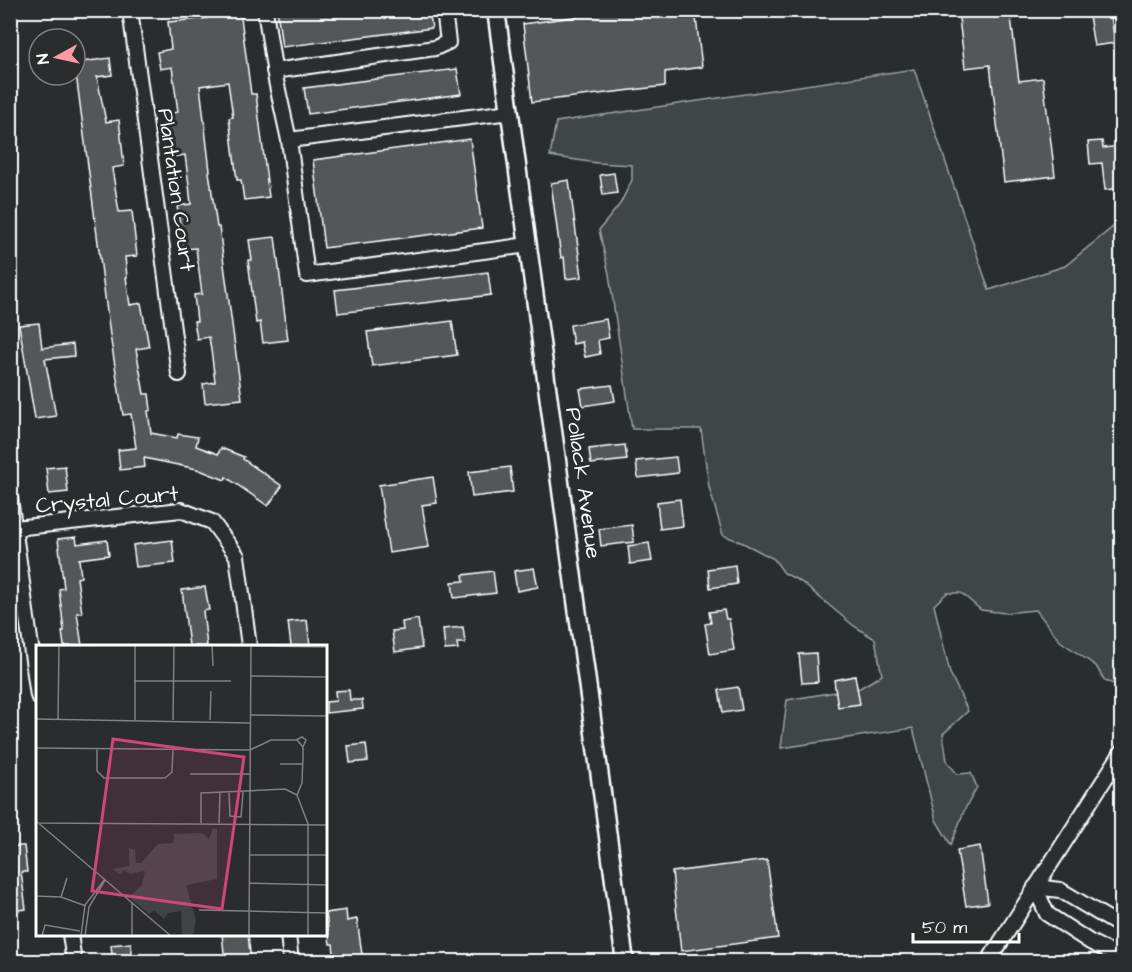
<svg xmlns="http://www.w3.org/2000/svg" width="1132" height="972" viewBox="0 0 1132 972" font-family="'Architects Daughter',sans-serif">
  <rect width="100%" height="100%" fill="#2a2d2e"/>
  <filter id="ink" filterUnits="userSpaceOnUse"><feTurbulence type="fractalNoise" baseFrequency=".0167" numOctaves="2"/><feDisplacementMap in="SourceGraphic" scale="12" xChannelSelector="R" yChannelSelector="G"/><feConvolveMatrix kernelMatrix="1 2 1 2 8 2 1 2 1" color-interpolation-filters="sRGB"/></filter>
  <g filter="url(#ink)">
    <!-- green -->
    <polygon fill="#414445" stroke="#a0a2a2" stroke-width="1.5" points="914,69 989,290 1065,266 1119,222 1121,222 1121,686 1105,681 1096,666 1060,641 1036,610 1005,613 981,610 961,593 947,593 934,605 950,673 968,711 943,734 947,761 957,774 971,773 977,787 964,811 951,845 936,820 913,728 781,748 787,700 860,688 882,675 875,639 854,626 801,582 784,573 774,559 743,543 723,535 709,487 701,429 632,429 609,274 599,230 620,204 632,180 632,165 597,163 550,156 556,122"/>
    <!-- building -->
    <g fill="#555758" stroke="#fff" stroke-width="1.5">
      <polygon points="207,10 240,10 251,94 256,94 269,197 244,200 241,180 237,180 229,118 233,117 228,82 200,86 210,171 209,172 217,227 219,227 242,399 205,403 203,384 215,382 212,357 209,337 197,339 194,321 197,321 194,295 202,294 196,248 184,249 177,206 191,204 189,185 185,155 172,157 168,131 166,114 178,112 172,67 160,69 157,52 171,49 168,22 208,18"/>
      <polygon points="277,10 326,10 326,15 365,10 429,10 432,28 282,47"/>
      <polygon points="580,10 695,10 702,67 665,72 665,86 532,102 523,24 580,16"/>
      <polygon points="958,10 1010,10 1019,81 1043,78 1055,176 1004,182 990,65 965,68"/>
      <polygon points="1088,10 1110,10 1115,43 1094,46"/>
      <polygon points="110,58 112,75 97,77 106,122 119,120 121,137 124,166 112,168 119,212 132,211 137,256 125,257 127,277 126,277 130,305 141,303 146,330 149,347 136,349 144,394 149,394 151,410 148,411 151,433 177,438 178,434 198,437 196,446 218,454 221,448 244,457 243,459 282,486 268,506 226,477 225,480 197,469 144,458 145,467 120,470 118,450 136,448 131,414 123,415 110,335 75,66 75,63"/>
      <polygon points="457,69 461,94 308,114 304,88"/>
      <polygon points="470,139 482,228 324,248 313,160"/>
      <polygon points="1102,141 1103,148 1122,146 1122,188 1105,190 1102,163 1090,164 1088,142"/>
      <polygon points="614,173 617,193 603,195 600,175"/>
      <polygon points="569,180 582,277 566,279 564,257 561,258 551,183"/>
      <polygon points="275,237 288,340 263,343 260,322 256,323 248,260 252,260 249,240"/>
      <polygon points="488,272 491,295 338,313 335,290"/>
      <polygon points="606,319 609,338 598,340 600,354 585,357 582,342 573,344 570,325"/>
      <polygon points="452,321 457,355 372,366 367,332"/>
      <polygon points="39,323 42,348 73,344 74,356 45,359 56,416 35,419 19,325"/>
      <polygon points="612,385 615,401 583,406 580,389"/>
      <polygon points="625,445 627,460 591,464 589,449"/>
      <polygon points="676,457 678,473 638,478 636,461"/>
      <polygon points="65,466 68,492 49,494 46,468"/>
      <polygon points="510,467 513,492 472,497 469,472"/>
      <polygon points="433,477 437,503 422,505 429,547 389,553 379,485"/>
      <polygon points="680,499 683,526 660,529 657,502"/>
      <polygon points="632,525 634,542 601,546 599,529"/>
      <polygon points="76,537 77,544 107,540 109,555 79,559 81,577 77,578 82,613 77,613 82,646 64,646 62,631 64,631 59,589 64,588 58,539"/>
      <polygon points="172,540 175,563 136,567 133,545"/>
      <polygon points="649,543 652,561 630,564 628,546"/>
      <polygon points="735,565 737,584 710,588 708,569"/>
      <polygon points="534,568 538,587 517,591 514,571"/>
      <polygon points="493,571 496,593 454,598 452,582 464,581 463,575"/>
      <polygon points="205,587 209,610 203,611 207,646 189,646 182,590"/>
      <polygon points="724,610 726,619 729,619 734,650 710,654 705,624 711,623 709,612"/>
      <polygon points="418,619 422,648 395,652 392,631 403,630 402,622"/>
      <polygon points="307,620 310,646 291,646 288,622"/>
      <polygon points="463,627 465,643 457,643 458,649 445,650 443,629"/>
      <polygon points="816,653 818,682 802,683 799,654"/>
      <polygon points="855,676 860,704 838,707 834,680"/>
      <polygon points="738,687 742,710 723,713 719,690"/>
      <polygon points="349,690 350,700 362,700 363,709 326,713 326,702 336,701 335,691"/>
      <polygon points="366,744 368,761 350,763 348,746"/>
      <polygon points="18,846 24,846 27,872 21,872 26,909 10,911 10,847"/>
      <polygon points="980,846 988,903 966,906 957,850"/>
      <polygon points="767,860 778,938 681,951 672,872"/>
      <polygon points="346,910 347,921 357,919 363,962 335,962 333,944 330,944 326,913"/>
      <polygon points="222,934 248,934 251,962 225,962"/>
      <polygon points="131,943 133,962 113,962 111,945"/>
    </g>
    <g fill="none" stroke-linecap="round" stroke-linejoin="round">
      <defs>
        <g id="minor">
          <polyline points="130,10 179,374"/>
          <polyline points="265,10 276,81 289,140 307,275 528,245"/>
          <polyline points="274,71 435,48 448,42 444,10"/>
          <polyline points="289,140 510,112"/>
          <polyline points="10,498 38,696"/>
          <polyline points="15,528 181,510 212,522 237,556 249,646"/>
          <polyline points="1122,927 1060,890 1035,887 1047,914 1090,942 1122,958"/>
          <polyline points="70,934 74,962"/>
          <polyline points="288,934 291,962"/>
          <polyline points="988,962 1122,752"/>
        </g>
        <polyline id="tertiary" points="496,10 625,962"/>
      </defs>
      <!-- minor casing -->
      <use href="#minor" stroke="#fff" stroke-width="18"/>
      <!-- tertiary casing -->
      <use href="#tertiary" stroke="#fff" stroke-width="21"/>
      <!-- minor -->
      <use href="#minor" stroke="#2a2d2e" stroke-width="14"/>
      <!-- tertiary -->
      <use href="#tertiary" stroke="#2a2d2e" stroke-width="16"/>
    </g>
  </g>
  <g text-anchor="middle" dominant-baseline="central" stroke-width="6" stroke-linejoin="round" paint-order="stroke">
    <!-- street labels -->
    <g font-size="22" fill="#fff" stroke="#2a2d2e">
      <text transform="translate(176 190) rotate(82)">Plantation Court</text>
      <text transform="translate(583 483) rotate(82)">Pollack Avenue</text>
      <text transform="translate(107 500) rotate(-5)">Crystal Court</text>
    </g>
  </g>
  <!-- overview -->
  <g transform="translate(36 645)">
    <rect width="291" height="291" fill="#2a2d2e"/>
    <path d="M177 183 181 184V234L150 240 160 275 157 291H146L145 266 132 268 128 274 118 265 113 269 93 252 106 240 109 226 94 229 88 225 84 229 76 224 93 221V203L99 205 100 218H105L122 199 137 198 138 189 166 188 173 194Z" fill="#414445"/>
    <path fill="none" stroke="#7f8182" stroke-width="1.5" d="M156 0 291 2M176 0 177 21M0 1 88 0M215 31 291 32M98 36H195M215 70 291 71M0 74 214 78M22 74 23 1M99 75V0M137 75 138 0M174 75 175 46M261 95 267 102V112L266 138 261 150M0 103 214 105 235 95H260L266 92 270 95 267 102M61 104V126L68 133H129L136 127 137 104M244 119H266M154 129H214M193 148 194 171 205 172 207 147M261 150 272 179V291M0 176 135 291M2 178 291 180M165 178V148L249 144 261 150M183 178 184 148M213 210H291M213 238 291 240M0 251 25 252 50 261M25 252 31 233 29 239M163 265 291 268M6 291 9 280 44 286M45 291 49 260 69 234M49 291 53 262 69 235M96 291V257M213 291 215 0"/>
    <path fill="#ce467c" fill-opacity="0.15" stroke="#ce467c" stroke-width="3" d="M77 94 208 112 186 264 56 246Z"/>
    <rect width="291" height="291" fill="none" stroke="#fff" stroke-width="3"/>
  </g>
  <!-- margin -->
  <rect width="1132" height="972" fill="none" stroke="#2a2d2e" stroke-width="36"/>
  <rect x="18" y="18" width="1096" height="936" fill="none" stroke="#fff" stroke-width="2" filter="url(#ink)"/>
  <!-- north arrow -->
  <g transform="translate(57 57) rotate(262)"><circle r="28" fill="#2a2d2e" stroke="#7f8182" stroke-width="1.5"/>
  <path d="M0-4.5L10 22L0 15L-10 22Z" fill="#ff9aa2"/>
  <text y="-9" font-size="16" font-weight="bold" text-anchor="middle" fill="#ffffff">N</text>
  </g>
  <!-- scale -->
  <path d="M913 933v9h106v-9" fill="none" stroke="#ffffff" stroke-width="3"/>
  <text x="922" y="933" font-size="18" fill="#ffffff" stroke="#2a2d2e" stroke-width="4.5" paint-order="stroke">50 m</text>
</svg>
